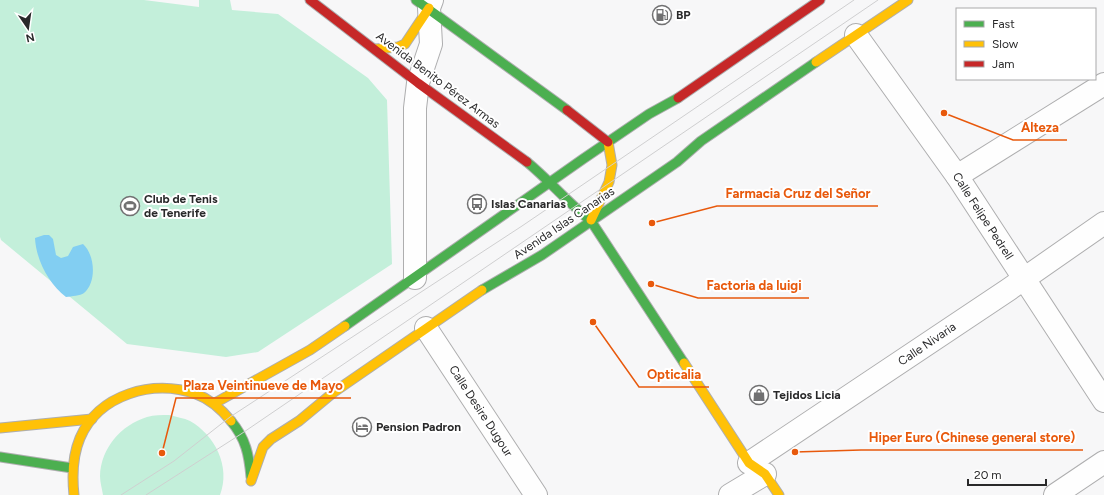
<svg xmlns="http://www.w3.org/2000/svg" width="1104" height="495" viewBox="0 0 1104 495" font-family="Figtree,sans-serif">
  <rect width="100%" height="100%" fill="#f7f7f8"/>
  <!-- green -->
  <g fill="#c3efda">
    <polygon points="0,0 144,0 199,7 199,0 230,0 232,10 278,14 368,78 387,100 392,264 258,352 226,357 127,344 1,240 0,237"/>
    <path d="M169 415C176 417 184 418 190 421 215 435 231 467 220 495H103C102 489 100 482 100 476 101 448 121 425 147 417 154 415 162 415 169 415Z"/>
  </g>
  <!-- water -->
  <path fill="#82cef2" d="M44 235H49L53 239 56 255 61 258 68 256 73 247 83 244C95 255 97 282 84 293 80 296 72 296 66 297 49 284 36 260 35 238Z"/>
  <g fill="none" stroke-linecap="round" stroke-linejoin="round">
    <defs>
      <g id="street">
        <polyline points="856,35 957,176 1104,401"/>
        <polyline points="957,176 1104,84"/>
        <polyline points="415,278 415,108 418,83 431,44 429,8 432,0"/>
        <polyline points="426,328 536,495"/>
        <polyline points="749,463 1008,290 1104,223"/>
        <polyline points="730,495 765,474"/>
        <polyline points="1055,495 1104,462"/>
      </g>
      <g id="fast">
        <polyline points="416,0 567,110"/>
        <path d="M527 162C549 180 568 203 591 221L684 363"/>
        <polyline points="482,290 542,255 677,162 701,141 816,62"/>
        <polyline points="345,326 583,159 649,114 678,98"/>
        <path d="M231 421C246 439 249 455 251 477"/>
        <polyline points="0,457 72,468"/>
      </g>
      <g id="slow">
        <polyline points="376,49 398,47 405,44 429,8"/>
        <polyline points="816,62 908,0"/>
        <polyline points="591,220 609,182 612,165 608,142"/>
        <polyline points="684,363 749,463 765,474 779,495"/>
        <polyline points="215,403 310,350 345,326"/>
        <polyline points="0,428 92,419"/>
        <polyline points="251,481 263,447 271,439 299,421 334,392 482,290"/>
        <path d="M74 495C72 476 72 457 80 438 99 394 153 379 196 394 210 399 222 410 231 421"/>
      </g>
      <g id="jam">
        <polyline points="310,0 418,83 527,162"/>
        <polyline points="678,98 820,0"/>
        <polyline points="567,110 608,142"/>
      </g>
    </defs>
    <!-- street casing -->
    <use href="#street" stroke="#aeaeaf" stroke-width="24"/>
    <!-- fast casing -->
    <use href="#fast" stroke="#aeaeaf" stroke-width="11"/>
    <!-- slow casing -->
    <use href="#slow" stroke="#aeaeaf" stroke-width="11"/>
    <!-- jam casing -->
    <use href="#jam" stroke="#aeaeaf" stroke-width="11"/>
    <!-- street -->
    <use href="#street" stroke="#fefefe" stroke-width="22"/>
    <!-- fast -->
    <use href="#fast" stroke="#4caf50" stroke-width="9"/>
    <!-- slow -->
    <use href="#slow" stroke="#ffc107" stroke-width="9"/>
    <!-- jam -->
    <use href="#jam" stroke="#c62828" stroke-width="9"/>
    <!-- tram -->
    <g stroke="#cfcfd0" stroke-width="1">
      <polyline points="121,495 174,461 230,417 522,226 854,0"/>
      <polyline points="146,495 241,434 878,0"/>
    </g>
  </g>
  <!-- icons -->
  <defs>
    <symbol id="fuel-ring" viewBox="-11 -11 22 22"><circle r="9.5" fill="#fff" stroke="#717172" stroke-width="1.5"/><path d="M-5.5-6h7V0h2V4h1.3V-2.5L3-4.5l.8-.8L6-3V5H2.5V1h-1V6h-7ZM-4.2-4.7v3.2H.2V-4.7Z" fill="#717172"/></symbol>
    <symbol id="bus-ring" viewBox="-11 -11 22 22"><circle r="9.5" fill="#fff" stroke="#717172" stroke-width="1.5"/><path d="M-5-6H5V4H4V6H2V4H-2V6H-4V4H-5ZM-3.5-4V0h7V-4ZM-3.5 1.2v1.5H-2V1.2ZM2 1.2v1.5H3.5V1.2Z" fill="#717172"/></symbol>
    <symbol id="stadium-ring" viewBox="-11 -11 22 22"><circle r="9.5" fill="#fff" stroke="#717172" stroke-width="1.5"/><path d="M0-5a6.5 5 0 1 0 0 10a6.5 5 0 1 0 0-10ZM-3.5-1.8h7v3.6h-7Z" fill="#717172"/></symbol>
    <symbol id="shop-ring" viewBox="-11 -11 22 22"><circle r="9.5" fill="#fff" stroke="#717172" stroke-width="1.5"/><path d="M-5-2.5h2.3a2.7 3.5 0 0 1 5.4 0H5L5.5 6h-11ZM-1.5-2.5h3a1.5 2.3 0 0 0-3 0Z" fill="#717172"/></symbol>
    <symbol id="hotel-ring" viewBox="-11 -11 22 22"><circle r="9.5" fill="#fff" stroke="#717172" stroke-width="1.5"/><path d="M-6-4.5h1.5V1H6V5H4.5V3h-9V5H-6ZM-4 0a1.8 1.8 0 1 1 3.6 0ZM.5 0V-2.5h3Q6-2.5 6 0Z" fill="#717172"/></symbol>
  </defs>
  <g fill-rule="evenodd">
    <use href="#fuel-ring" x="651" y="4" width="22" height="22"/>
    <use href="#bus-ring" x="466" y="193" width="22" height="22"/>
    <use href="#stadium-ring" x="119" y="195" width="22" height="22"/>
    <use href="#shop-ring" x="748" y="384" width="22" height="22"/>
    <use href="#hotel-ring" x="351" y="416" width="22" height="22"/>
  </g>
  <g text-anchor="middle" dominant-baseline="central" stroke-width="4" stroke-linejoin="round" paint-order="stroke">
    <!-- poi labels -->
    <g font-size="12" font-weight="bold" fill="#29292a" stroke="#fff" text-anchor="start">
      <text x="676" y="15">BP</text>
      <text x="144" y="199">Club de Tenis<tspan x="144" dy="14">de Tenerife</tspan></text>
      <text x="491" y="204">Islas Canarias</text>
      <text x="773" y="395">Tejidos Licia</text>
      <text x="376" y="427">Pension Padron</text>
    </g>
    <!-- street labels -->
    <g font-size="12" fill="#29292a" stroke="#fff">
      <text transform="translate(438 80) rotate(37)">Avenida Benito Pérez Armas</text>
      <text transform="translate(983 216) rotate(57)">Calle Felipe Pedrell</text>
      <text transform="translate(564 223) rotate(-34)">Avenida Islas Canarias</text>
      <text transform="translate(927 344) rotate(-34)">Calle Nivaria</text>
      <text transform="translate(481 411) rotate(57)">Calle Desire Dugour</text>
    </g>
  </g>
  <!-- callouts -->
  <path fill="none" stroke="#e8590c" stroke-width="1.5" d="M944 113L1013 140H1067M652 223L717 206H878M651 284L698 298H809M593 322L639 387H709M162 453L176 398H351M795 452L861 450H1083"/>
  <g fill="#e8590c" stroke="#fff" stroke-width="1.5">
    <circle cx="944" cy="113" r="4"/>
    <circle cx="652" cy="223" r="4"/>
    <circle cx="651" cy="284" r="4"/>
    <circle cx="593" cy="322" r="4"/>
    <circle cx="162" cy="453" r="4"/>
    <circle cx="795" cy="452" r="4"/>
  </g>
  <g font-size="13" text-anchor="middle" font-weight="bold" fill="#e8590c" stroke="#fff" stroke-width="4" stroke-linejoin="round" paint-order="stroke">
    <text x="1040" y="132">Alteza</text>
    <text x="798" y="198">Farmacia Cruz del Señor</text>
    <text x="754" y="290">Factoria da luigi</text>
    <text x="674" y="379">Opticalia</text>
    <text x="263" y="390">Plaza Veintinueve de Mayo</text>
    <text x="972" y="442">Hiper Euro (Chinese general store)</text>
  </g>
  <!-- legend -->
  <rect x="956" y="8" width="140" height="72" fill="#ffffff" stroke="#a9a9aa"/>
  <rect x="964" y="21" width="20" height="6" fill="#4caf50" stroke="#a9a9aa"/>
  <text x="992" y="28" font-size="12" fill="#29292a">Fast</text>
  <rect x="964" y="41" width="20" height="6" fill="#ffc107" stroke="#a9a9aa"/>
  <text x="992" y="48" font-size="12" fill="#29292a">Slow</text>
  <rect x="964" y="61" width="20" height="6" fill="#c62828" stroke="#a9a9aa"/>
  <text x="992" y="68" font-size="12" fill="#29292a">Jam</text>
  <!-- north arrow -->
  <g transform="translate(28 28) rotate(167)" stroke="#ffffff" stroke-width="3" paint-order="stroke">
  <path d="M0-3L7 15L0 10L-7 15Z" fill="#29292a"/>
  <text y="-6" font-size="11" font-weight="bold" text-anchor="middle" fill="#29292a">N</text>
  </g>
  <!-- scale -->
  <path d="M968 479v6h78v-6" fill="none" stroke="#29292a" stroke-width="2"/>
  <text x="974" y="479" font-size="12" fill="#29292a" stroke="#ffffff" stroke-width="3" paint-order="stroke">20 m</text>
</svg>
